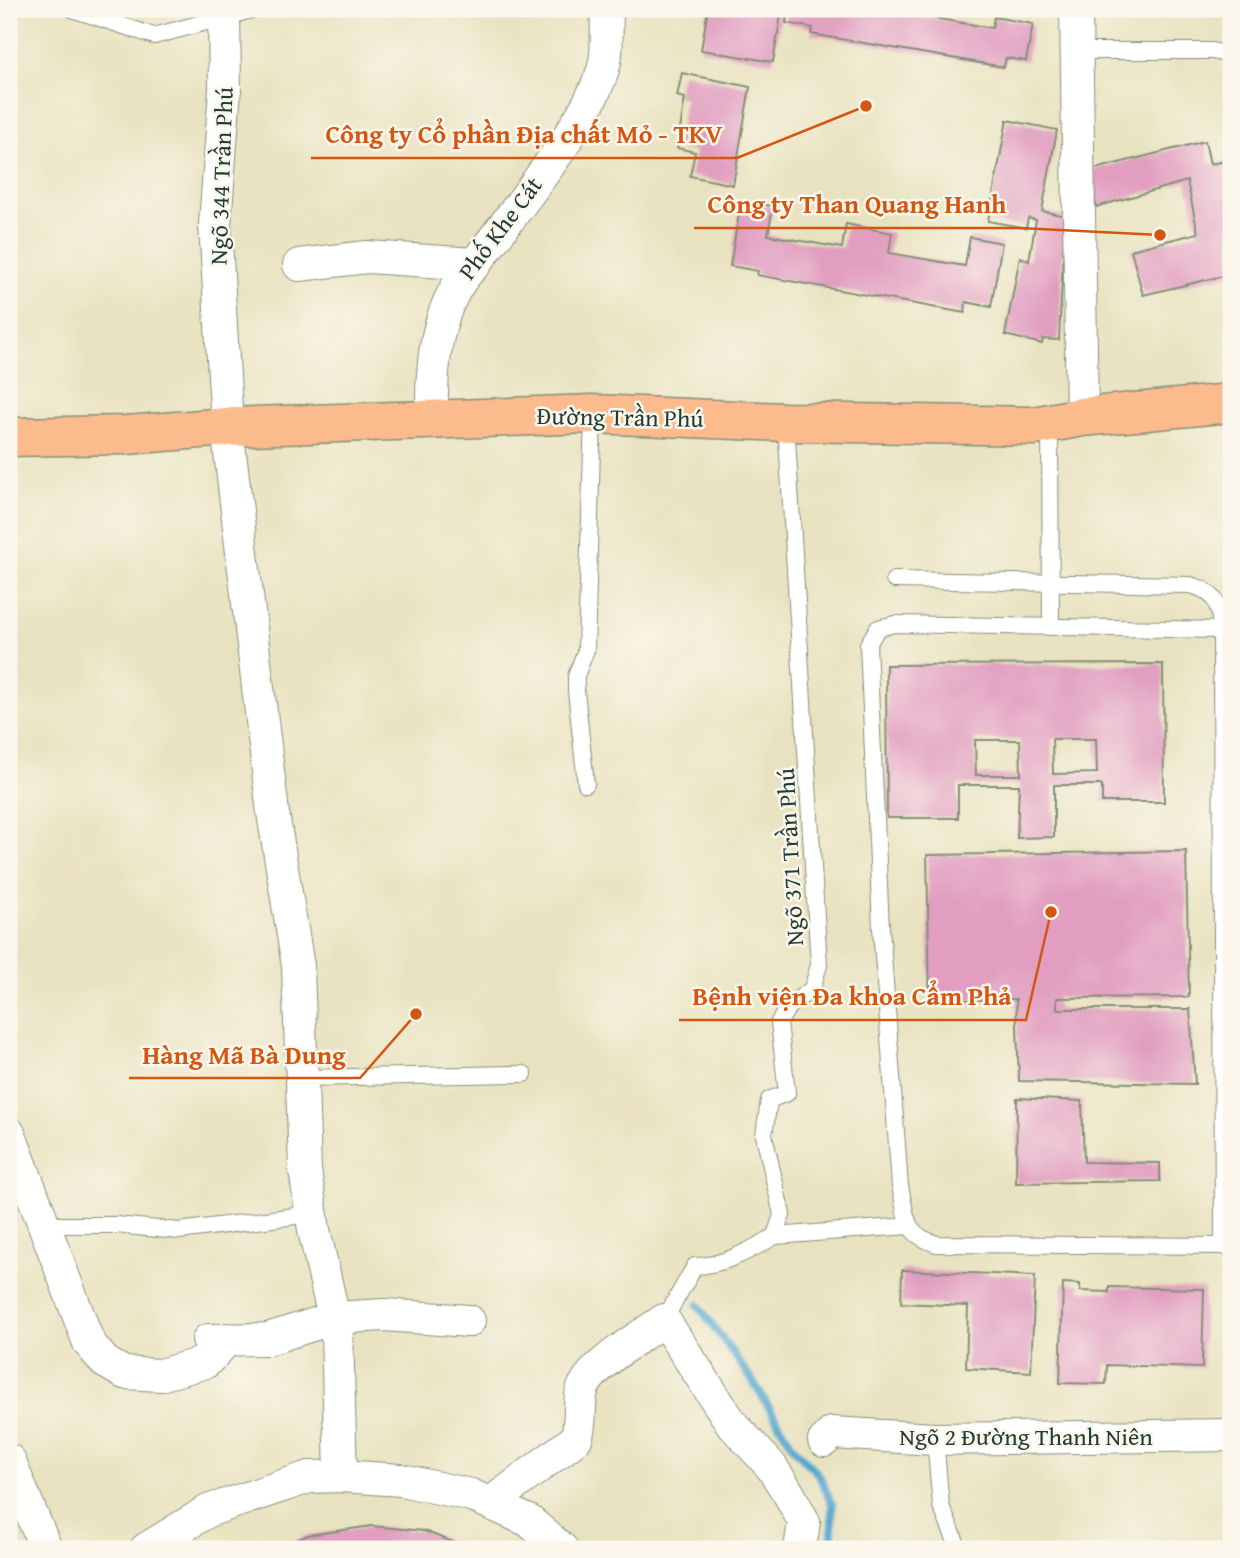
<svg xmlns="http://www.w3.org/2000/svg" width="1240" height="1558" viewBox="0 0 1240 1558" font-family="'Gentium Book Plus',serif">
  <rect width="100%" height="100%" fill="#fbf7ec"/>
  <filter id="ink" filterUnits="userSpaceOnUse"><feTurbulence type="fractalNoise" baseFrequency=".0143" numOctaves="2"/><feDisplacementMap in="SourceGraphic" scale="14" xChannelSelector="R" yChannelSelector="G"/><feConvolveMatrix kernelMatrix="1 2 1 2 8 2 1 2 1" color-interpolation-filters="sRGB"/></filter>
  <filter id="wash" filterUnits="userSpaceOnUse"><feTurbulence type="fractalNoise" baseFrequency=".00686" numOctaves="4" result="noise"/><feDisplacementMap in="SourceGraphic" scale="28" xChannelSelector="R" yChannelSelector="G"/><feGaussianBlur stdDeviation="1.57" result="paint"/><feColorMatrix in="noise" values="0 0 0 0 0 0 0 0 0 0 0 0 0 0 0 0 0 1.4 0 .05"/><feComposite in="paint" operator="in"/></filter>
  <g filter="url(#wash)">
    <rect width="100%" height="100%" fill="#e9e2c0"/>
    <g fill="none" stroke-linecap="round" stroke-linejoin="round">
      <!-- stream -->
      <polyline stroke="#50a6cd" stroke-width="8" points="698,1305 752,1380 794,1448 819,1475 832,1504 832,1549"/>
    </g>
    <g id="blocks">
      <!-- building -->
      <g fill="#e19ec0" fill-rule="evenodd">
        <polygon points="708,9 782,9 773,62 701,50"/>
        <polygon points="788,9 881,9 992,28 994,17 1033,24 1026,61 1006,58 1004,67 811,34 813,28 786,23"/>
        <polygon points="682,73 750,87 733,185 690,176 695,152 677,148 685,98 677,96"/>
        <polygon points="1007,120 1057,130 1042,211 1065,216 1059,340 1043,339 1042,344 1005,335 1020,257 1029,261 1036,220 1028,218 1026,228 988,221"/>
        <polygon points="1205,141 1210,164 1231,160 1231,274 1143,295 1131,250 1198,233 1187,181 1096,207 1091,170"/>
        <polygon points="741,201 773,206 768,235 842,248 846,224 892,233 889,253 965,266 970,237 1002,243 991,307 966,302 965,313 757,275 758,271 730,266"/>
        <path d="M1163 664 1164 802H1102V785H1054V837L1017 838 1019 785H958V818H887L886 665ZM1052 739H1096L1097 773 1053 774ZM975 740H1020L1021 775H976Z"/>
        <polygon points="1186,851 1189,997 1057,998 1057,1009 1190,1009 1195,1084 1019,1081 1016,999 930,1001 927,855"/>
        <polygon points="1017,1098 1082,1101 1084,1162 1160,1163 1160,1181 1016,1183"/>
        <polygon points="902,1270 1035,1276 1031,1372 966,1368 968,1306 901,1303"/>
        <polygon points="1063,1283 1080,1284 1080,1291 1109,1292 1109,1287 1204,1289 1202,1368 1107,1365 1106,1384 1060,1383"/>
        <polygon points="372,1526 424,1531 471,1549 276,1549 308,1535"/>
      </g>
    </g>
  </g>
  <g filter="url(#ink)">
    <use href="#blocks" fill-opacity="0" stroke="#84907a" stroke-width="2"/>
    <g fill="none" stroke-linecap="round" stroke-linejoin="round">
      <defs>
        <g id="service">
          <polyline points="72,9 154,36 255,9"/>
          <polyline points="1077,51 1212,51 1231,55"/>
          <polyline points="1050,423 1051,627"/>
          <path d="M894 580 1190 585C1216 591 1220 605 1221 630L1223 1246"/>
          <path d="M1221 630 895 624 878 628 868 644 881 928 900 1186C907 1217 903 1234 937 1244L1231 1246"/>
          <polyline points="586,784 576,691 576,676 586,650 593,414"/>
          <polyline points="301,1078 524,1074"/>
          <polyline points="42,1221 56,1225 116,1225 179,1231 311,1214"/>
          <polyline points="775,1236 908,1226"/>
          <path d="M664 1320 695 1266C723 1266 751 1250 775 1236L782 1215 764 1135 769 1100 787 1093 779 1022 789 1006 812 989 819 965 786 422"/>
          <polyline points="935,1439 941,1506 959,1549"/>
        </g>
        <g id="minor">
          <polyline points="224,9 225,89 215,224 227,427 273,813 298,966 305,1170 314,1230 337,1331 341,1476"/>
          <polyline points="1076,9 1082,417"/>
          <polyline points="299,265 367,257 475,264"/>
          <path d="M432 418C431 366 435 302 475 264 510 216 594 116 605 62 608 46 606 26 607 9"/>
          <polyline points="9,1133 89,1343 105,1362 124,1373 160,1375 206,1362 228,1339"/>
          <polyline points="208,1340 268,1339 334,1318 384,1315 469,1321"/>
          <polyline points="824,1441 832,1433 935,1439 1231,1435"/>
          <polyline points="9,1460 46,1549"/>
          <path d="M491 1503 576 1439C582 1423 578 1407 582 1391 589 1366 643 1335 664 1320L732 1424 771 1466 789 1494 804 1522 800 1549"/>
          <polyline points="146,1549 208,1511 309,1477 341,1476 401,1480 471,1495 529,1521 562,1549"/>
        </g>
        <polyline id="primary" points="9,437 126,435 227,427 593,414 786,422 1034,426 1082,417 1231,403"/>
      </defs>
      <!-- service casing -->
      <use href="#service" stroke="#84907a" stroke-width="18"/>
      <!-- minor casing -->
      <use href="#minor" stroke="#84907a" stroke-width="34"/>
      <!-- primary casing -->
      <use href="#primary" stroke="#84907a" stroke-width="41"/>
      <!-- service -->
      <use href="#service" stroke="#fff" stroke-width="16"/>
      <!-- minor -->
      <use href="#minor" stroke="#fff" stroke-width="32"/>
      <!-- primary -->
      <use href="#primary" stroke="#fbbb8d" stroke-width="38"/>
    </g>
  </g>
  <g text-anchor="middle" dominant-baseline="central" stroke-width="5" stroke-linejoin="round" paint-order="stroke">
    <!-- street labels -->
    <g font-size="24" fill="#1f3d34" stroke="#fbf7ec">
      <text transform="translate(221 176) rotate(-88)">Ngõ 344 Trần Phú</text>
      <text transform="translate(500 228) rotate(-53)">Phố Khe Cát</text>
      <text transform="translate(620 417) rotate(1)">Đường Trần Phú</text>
      <text transform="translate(790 857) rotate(-93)">Ngõ 371 Trần Phú</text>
      <text x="1026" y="1436">Ngõ 2 Đường Thanh Niên</text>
    </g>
  </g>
  <!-- callouts -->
  <path fill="none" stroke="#d45610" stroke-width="2.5" d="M866 106L737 158H311M1160 235L1020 228H694M1051 912L1026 1020H679M416 1014L360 1078H129"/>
  <g fill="#d45610" stroke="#fbf7ec" stroke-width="2.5">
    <circle cx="866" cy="106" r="7"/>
    <circle cx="1160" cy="235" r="7"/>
    <circle cx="1051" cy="912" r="7"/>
    <circle cx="416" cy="1014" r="7"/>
  </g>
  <g font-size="26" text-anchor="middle" font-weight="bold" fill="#d45610" stroke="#fbf7ec" stroke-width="5" stroke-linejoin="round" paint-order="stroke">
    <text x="524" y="143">Công ty Cổ phần Địa chất Mỏ - TKV</text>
    <text x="857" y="213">Công ty Than Quang Hanh</text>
    <text x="852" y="1005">Bệnh viện Đa khoa Cẩm Phả</text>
    <text x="244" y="1064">Hàng Mã Bà Dung</text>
  </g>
  <!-- margin -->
  <rect width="1240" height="1558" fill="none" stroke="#fbf7ec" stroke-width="35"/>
</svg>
